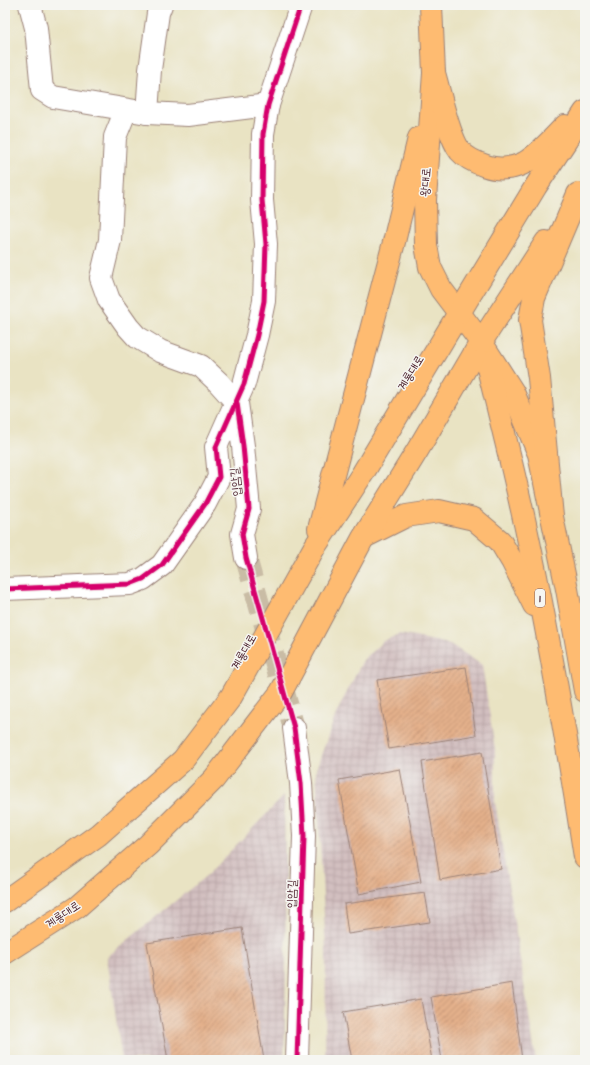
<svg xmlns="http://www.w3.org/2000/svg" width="590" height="1065" viewBox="0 0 590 1065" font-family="'Architects Daughter','Poor Story',sans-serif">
  <defs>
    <pattern id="industrial-grid" width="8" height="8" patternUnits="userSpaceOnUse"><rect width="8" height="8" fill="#d2bfc0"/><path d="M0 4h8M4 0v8" fill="none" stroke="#b6a4a5"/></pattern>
    <pattern id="building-hatch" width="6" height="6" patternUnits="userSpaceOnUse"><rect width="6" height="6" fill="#e4b08b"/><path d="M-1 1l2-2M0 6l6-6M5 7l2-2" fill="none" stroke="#bb8f72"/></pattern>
  </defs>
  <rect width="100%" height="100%" fill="#f6f6f2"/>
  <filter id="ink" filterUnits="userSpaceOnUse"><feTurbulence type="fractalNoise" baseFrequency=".025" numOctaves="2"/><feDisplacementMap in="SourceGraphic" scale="8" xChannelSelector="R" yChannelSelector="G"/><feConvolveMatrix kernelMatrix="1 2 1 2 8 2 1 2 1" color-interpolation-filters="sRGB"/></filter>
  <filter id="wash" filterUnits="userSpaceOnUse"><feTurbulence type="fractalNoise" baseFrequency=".012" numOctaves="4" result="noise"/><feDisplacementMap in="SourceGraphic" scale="16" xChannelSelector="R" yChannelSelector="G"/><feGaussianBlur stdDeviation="0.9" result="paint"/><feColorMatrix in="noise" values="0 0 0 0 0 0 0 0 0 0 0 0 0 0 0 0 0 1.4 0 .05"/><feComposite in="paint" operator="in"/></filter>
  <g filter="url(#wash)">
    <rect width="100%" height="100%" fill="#e9e3c3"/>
    <!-- industrial -->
    <g fill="url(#industrial-grid)">
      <polygon points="400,634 450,644 482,665 495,749 495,801 536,1060 325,1060 326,951 316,769 336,714 363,660 383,641"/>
      <polygon points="284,796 286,962 284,1060 122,1060 107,957 207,875"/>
    </g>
    <g id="blocks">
      <!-- building -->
      <g fill="url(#building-hatch)">
        <polygon points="466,667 476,735 389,749 377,680"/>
        <polygon points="482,752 501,869 440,880 422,762"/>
        <polygon points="400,769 421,882 359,894 339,780"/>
        <polygon points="425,893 430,922 348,934 344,904"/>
        <polygon points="242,928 264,1060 168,1060 147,943"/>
        <polygon points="512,983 522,1060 442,1060 431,997"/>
        <polygon points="421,999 432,1060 352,1060 343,1012"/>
      </g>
    </g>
  </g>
  <g filter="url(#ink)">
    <use href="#blocks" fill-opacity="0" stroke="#9a8177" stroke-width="1"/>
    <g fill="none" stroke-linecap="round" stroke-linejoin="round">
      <!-- minor-tunnel -->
      <polyline stroke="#c9bca5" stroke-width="22" stroke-dasharray="22 11" stroke-linecap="butt" points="246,558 294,728"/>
      <defs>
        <g id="minor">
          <polyline points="30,5 36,28 42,90 53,97 147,113 188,115 268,105"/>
          <polyline points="126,110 115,137 110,240 101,278 109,300 128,327 137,337 160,351 201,366 218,382 237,403"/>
          <polyline points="147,113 150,70 158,13 161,5"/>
          <polyline points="237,403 243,446 249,509 242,534 246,558"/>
          <polyline points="5,589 130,584 143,579 162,565 205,504 219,477 216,447 244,384 257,335 264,301 266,244 262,200 263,134 268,105 301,5"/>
          <polyline points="294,728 301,783 304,836 297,1060"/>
        </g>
        <g id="major">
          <polyline points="431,5 434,73 425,200 426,245 430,267 441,289 481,342 513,392 539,454 567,589 585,691"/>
          <path d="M486 360C502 424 518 488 531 552 552 653 569 755 585 857"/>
          <polyline points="319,529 393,246 419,138"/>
          <polyline points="364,537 406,516 439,511 474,519 500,541 512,561 534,605"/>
          <polyline points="5,901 98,835 183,760 231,697 314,548 363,473 459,313"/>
          <polyline points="5,953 77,907 148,845 214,779 281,692 363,538 417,451 481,342"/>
        </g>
        <g id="highway">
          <path d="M434 73C440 93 448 135 460 151 466 158 477 163 486 166 497 170 511 169 522 164 537 157 553 138 565 126"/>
          <polyline points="459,313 536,186 585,112"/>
          <polyline points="481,342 546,242"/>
          <polyline points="552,517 539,378 530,320 534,298 578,194"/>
        </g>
      </defs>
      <!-- minor casing -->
      <use href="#minor" stroke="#9a8177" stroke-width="24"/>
      <!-- major casing -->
      <use href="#major" stroke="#9a8177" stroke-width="24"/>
      <!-- highway casing -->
      <use href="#highway" stroke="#9a8177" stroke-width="24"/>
      <!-- minor -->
      <use href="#minor" stroke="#fff" stroke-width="22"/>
      <!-- major -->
      <use href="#major" stroke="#febb71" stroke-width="22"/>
      <!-- highway -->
      <use href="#highway" stroke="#febb71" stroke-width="22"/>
      <defs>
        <g id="cycleway">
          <polyline points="237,403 243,446 249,509 242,534 246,558 294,728 301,783 304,836 297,1060"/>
          <polyline points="5,589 130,584 143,579 162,565 205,504 219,477 216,447 244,384 257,335 264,301 266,244 262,200 263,134 268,105 301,5"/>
        </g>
      </defs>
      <!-- cycleway casing -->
      <use href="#cycleway" stroke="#f6f6f2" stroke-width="8"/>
      <!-- cycleway -->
      <use href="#cycleway" stroke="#d6006c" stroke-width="5"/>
    </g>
  </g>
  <g text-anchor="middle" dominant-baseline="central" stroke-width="3" stroke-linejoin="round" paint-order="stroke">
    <!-- shield labels -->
    <rect fill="#f6f6f2" stroke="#7e6067" stroke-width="1" x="535" y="589" width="10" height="18" rx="3"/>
    <g font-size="11" font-weight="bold" fill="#4a1f2b">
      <text x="540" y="598">1</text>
    </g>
    <!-- street labels -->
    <g font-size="12" fill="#4a1f2b" stroke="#f6f6f2">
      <text transform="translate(426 182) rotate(-86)">왕대로</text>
      <text transform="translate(411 373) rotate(-59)">계룡대로</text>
      <text transform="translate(236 482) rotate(-96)">입암길</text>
      <text transform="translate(244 652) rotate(-61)">계룡대로</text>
      <text transform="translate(292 894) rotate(-88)">입암길</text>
      <text transform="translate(63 915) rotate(-34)">계룡대로</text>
    </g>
  </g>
  <!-- margin -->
  <rect width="590" height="1065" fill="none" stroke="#f6f6f2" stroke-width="20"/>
</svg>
